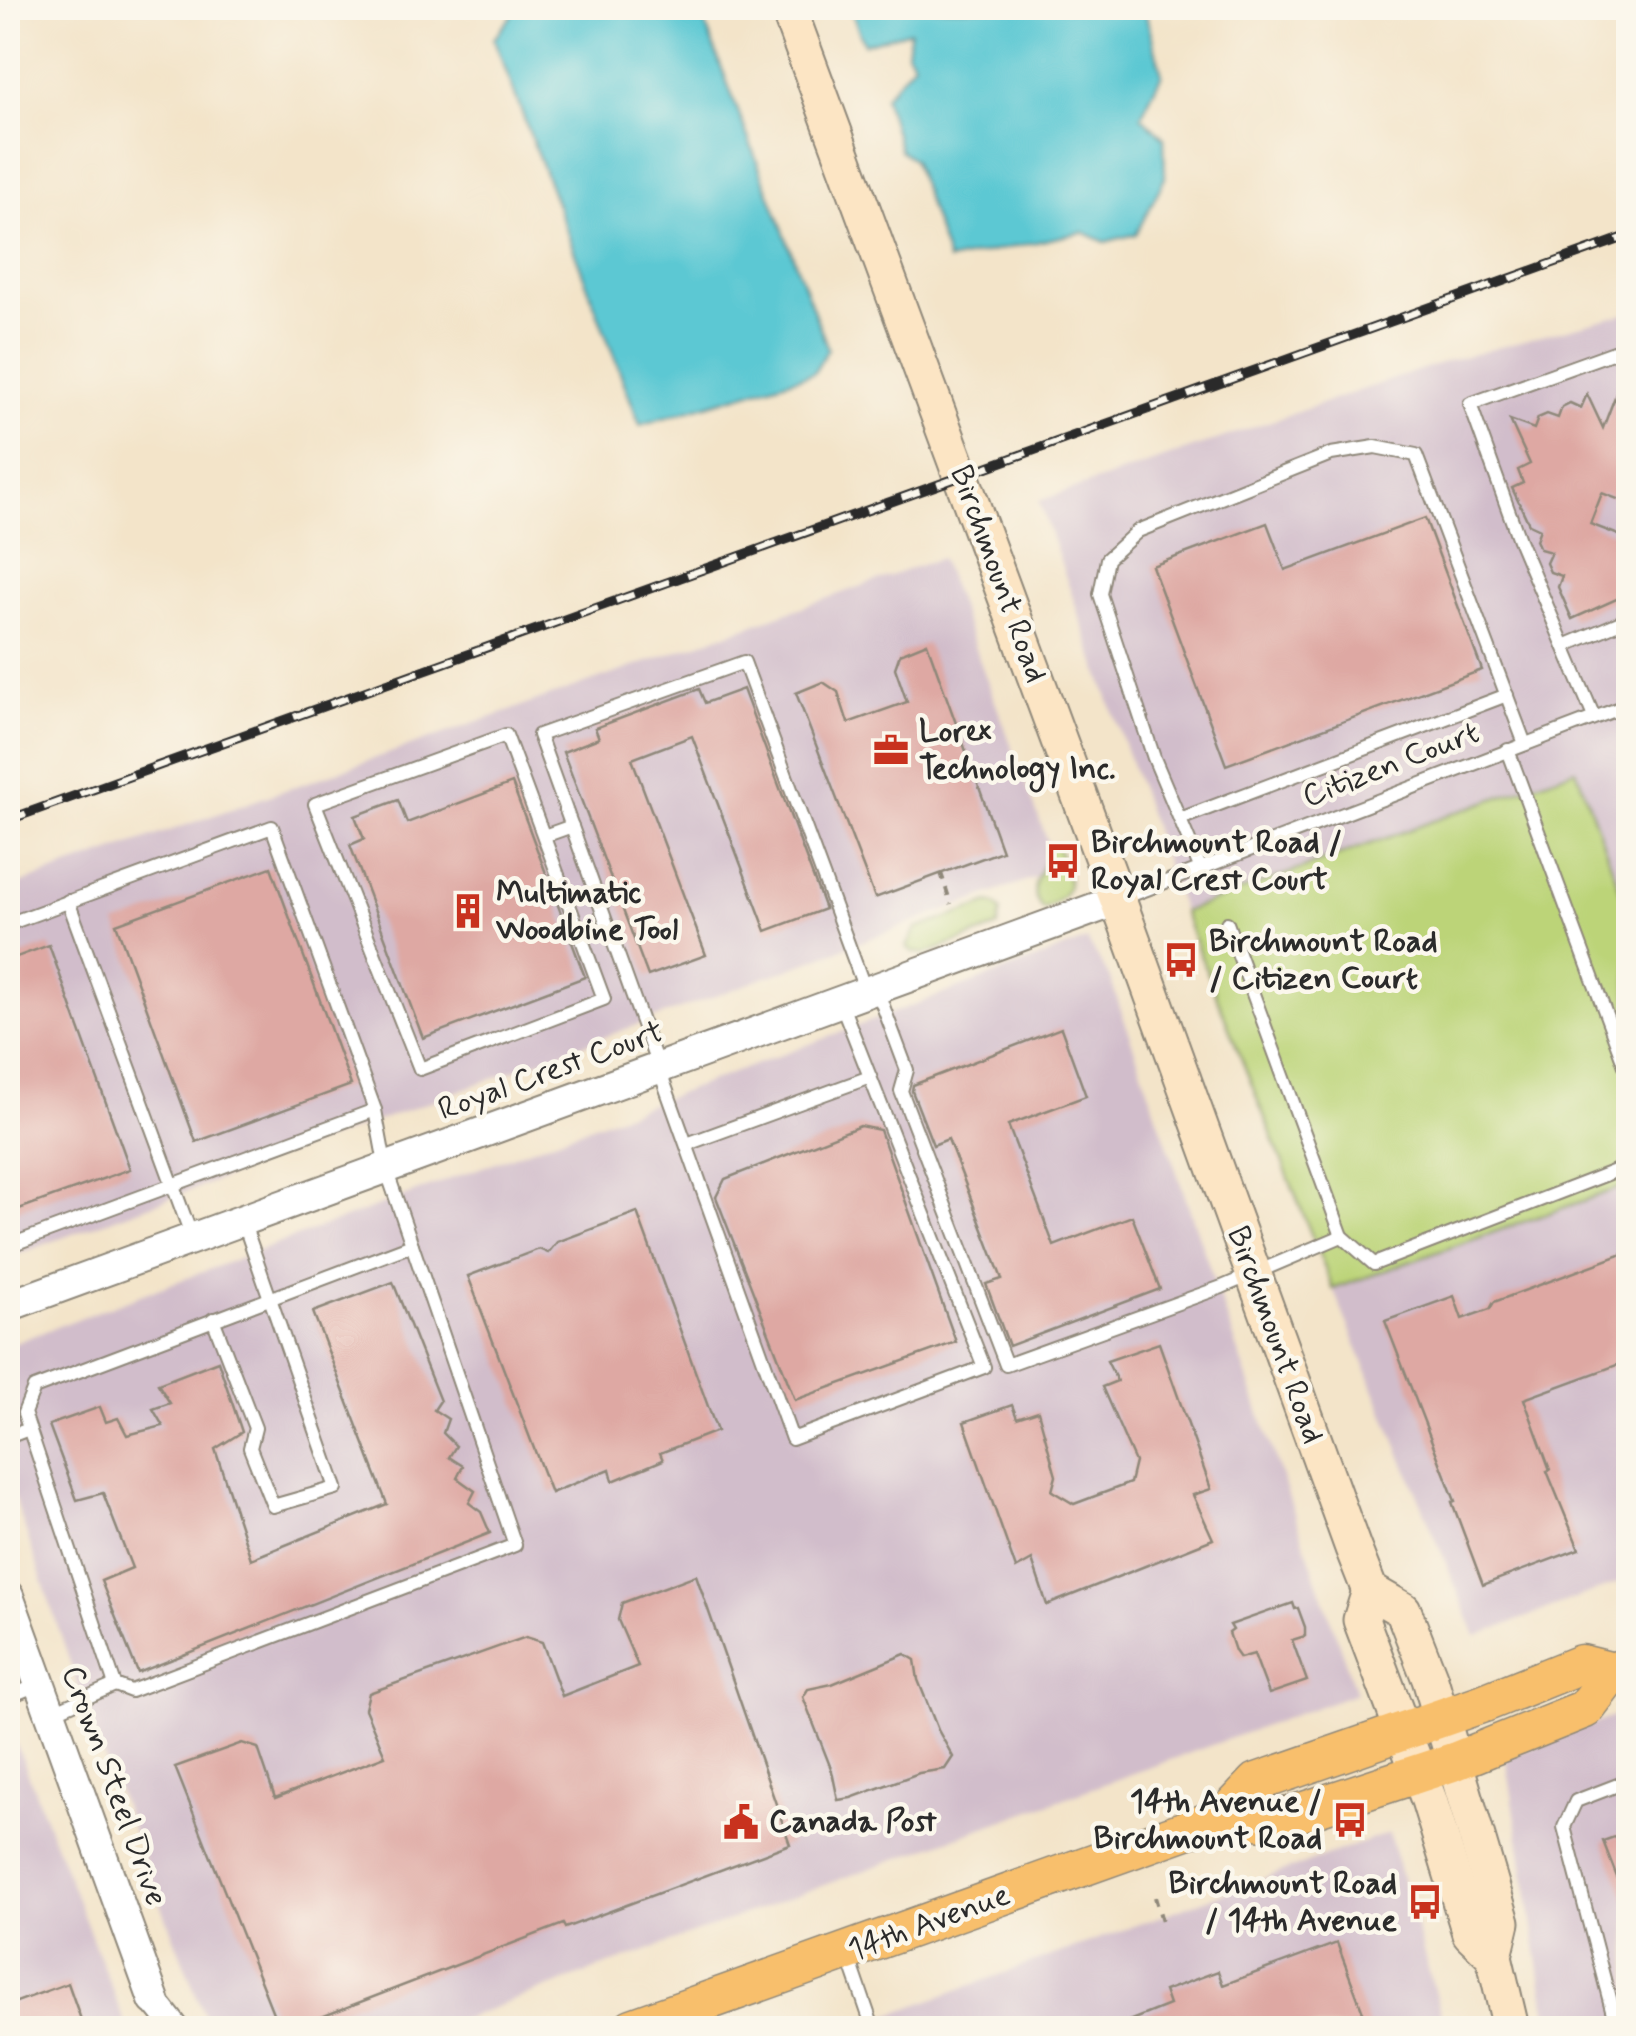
<svg xmlns="http://www.w3.org/2000/svg" width="1636" height="2036" viewBox="0 0 1636 2036" font-family="Mynerve,sans-serif">
  <rect width="100%" height="100%" fill="#fbf7ec"/>
  <filter id="ink" filterUnits="userSpaceOnUse"><feTurbulence type="fractalNoise" baseFrequency=".01" numOctaves="2"/><feDisplacementMap in="SourceGraphic" scale="20" xChannelSelector="R" yChannelSelector="G"/><feConvolveMatrix kernelMatrix="1 2 1 2 8 2 1 2 1" color-interpolation-filters="sRGB"/></filter>
  <filter id="wash" filterUnits="userSpaceOnUse"><feTurbulence type="fractalNoise" baseFrequency=".0048" numOctaves="4" result="noise"/><feDisplacementMap in="SourceGraphic" scale="40" xChannelSelector="R" yChannelSelector="G"/><feGaussianBlur stdDeviation="2.25" result="paint"/><feColorMatrix in="noise" values="0 0 0 0 0 0 0 0 0 0 0 0 0 0 0 0 0 1.4 0 .05"/><feComposite in="paint" operator="in"/></filter>
  <g filter="url(#wash)">
    <rect width="100%" height="100%" fill="#f3e4c9"/>
    <!-- industrial -->
    <g fill="#d1bdcb">
      <polygon points="1628,313 1628,911 1576,769 1183,912 1039,501 1440,363"/>
      <polygon points="941,558 1058,869 8,1258 8,888"/>
      <polygon points="1087,940 1110,978 1356,1693 816,1888 439,2028 209,2028 87,1713 8,1479 8,1345"/>
      <polygon points="1628,1185 1628,1579 1476,1636 1333,1289"/>
      <polygon points="1628,1711 1628,2028 1549,2028 1506,1757"/>
      <polygon points="8,1722 127,2028 8,2028"/>
      <polygon points="1389,1833 1445,2028 853,2028"/>
    </g>
    <!-- green -->
    <g fill="#bcd478" stroke="#748052" stroke-width="2.5">
      <polygon points="1576,769 1628,911 1628,1185 1333,1289 1183,912"/>
      <path d="M1056 844C1069 874 1080 893 1043 909 1021 884 1047 875 1046 847Z"/>
      <polygon points="989,903 996,905 1001,911 998,927 925,954 913,952 907,947 916,929"/>
    </g>
    <!-- water -->
    <g fill="#5cc8d3" stroke="#447a7f" stroke-width="2.5">
      <polygon points="524,8 699,8 828,349 814,373 640,425 494,39 515,11"/>
      <polygon points="850,8 1144,8 1162,74 1141,116 1164,138 1165,178 1136,234 1105,242 1083,232 948,261 913,160 900,150 884,97 914,63 907,52 910,31 864,44"/>
    </g>
    <g id="blocks">
      <!-- building -->
      <g fill="#dea8a3">
        <polygon points="1627,365 1628,503 1602,493 1590,524 1624,537 1628,548 1628,594 1572,619 1558,587 1562,576 1550,572 1546,563 1551,552 1540,549 1536,540 1540,529 1529,524 1512,488 1523,483 1518,470 1530,464 1510,420 1534,429 1538,418 1547,414 1558,418 1562,407 1570,403 1581,408 1587,394 1603,428"/>
        <polygon points="1425,518 1482,670 1226,765 1152,566 1267,523 1285,570"/>
        <polygon points="927,643 1002,851 875,898 796,693 823,682 838,692 848,723 907,702 895,668 900,654"/>
        <polygon points="699,689 705,703 743,689 825,909 766,931 692,736 632,759 706,955 648,976 563,752 599,738 595,728"/>
        <polygon points="512,783 585,977 423,1038 350,845 364,839 355,816 398,800 407,823"/>
        <polygon points="271,867 351,1085 196,1142 116,924"/>
        <polygon points="49,945 130,1169 8,1213 8,960"/>
        <polygon points="1061,1028 1086,1096 1008,1125 1054,1246 1132,1216 1160,1289 1009,1346 986,1284 1002,1279 948,1139 933,1145 912,1091 913,1085"/>
        <polygon points="860,1126 880,1130 956,1342 795,1400 716,1197 725,1179"/>
        <polygon points="637,1212 717,1431 660,1453 663,1460 613,1481 610,1469 551,1493 468,1276 539,1249 548,1253 557,1242"/>
        <polygon points="1628,1252 1628,1361 1524,1399 1550,1470 1547,1471 1579,1549 1483,1585 1452,1502 1455,1501 1385,1321 1454,1296 1462,1319 1490,1309 1494,1302"/>
        <polygon points="393,1282 440,1401 434,1410 448,1419 443,1433 456,1446 449,1457 463,1466 457,1478 475,1491 469,1503 481,1512 490,1533 138,1673 101,1581 132,1568 103,1493 77,1500 49,1425 100,1407 106,1422 118,1418 127,1435 163,1426 153,1409 170,1403 158,1384 218,1361 242,1432 215,1449 251,1559 387,1504 313,1312"/>
        <polygon points="1159,1343 1211,1489 1193,1495 1213,1539 1047,1605 1032,1560 1016,1569 964,1422 1012,1405 1017,1418 1038,1411 1056,1476 1052,1491 1074,1504 1130,1483 1135,1462 1102,1387 1117,1381 1107,1361"/>
        <polygon points="696,1575 790,1844 565,1928 563,1924 293,2028 279,2028 175,1767 242,1743 258,1748 275,1798 385,1756 365,1709 369,1693 526,1637 542,1642 562,1696 638,1666 618,1620 622,1603"/>
        <polygon points="1293,1603 1295,1609 1298,1608 1305,1627 1305,1636 1292,1640 1307,1681 1269,1694 1254,1654 1240,1658 1235,1651 1229,1633 1233,1630 1230,1625"/>
        <polygon points="905,1654 915,1660 918,1680 938,1730 953,1757 945,1769 919,1773 851,1798 838,1800 832,1771 803,1697 808,1689 832,1684"/>
        <polygon points="1628,1832 1628,1903 1627,1903 1603,1841"/>
        <polygon points="1337,1943 1369,2028 1111,2028 1169,2005 1164,1991 1218,1971 1223,1985"/>
        <polygon points="68,1983 84,2028 8,2028 8,2005"/>
      </g>
    </g>
  </g>
  <g filter="url(#ink)">
    <use href="#blocks" fill-opacity="0" stroke="#8f887a" stroke-width="2.5"/>
    <g fill="none" stroke-linecap="round" stroke-linejoin="round">
      <defs>
        <g id="service">
          <polyline points="1564,646 1628,619"/>
          <polyline points="1594,717 1519,540 1470,404 1628,347"/>
          <polygon points="506,735 604,999 420,1069 315,804"/>
          <polyline points="1508,750 1628,1074"/>
          <polyline points="1180,819 1507,695"/>
          <polyline points="544,836 572,826"/>
          <polyline points="1200,867 1154,758 1100,594 1107,559 1138,531 1331,454 1375,447 1416,455 1525,744"/>
          <polyline points="1121,899 1628,705"/>
          <polyline points="68,901 192,1237"/>
          <polyline points="8,924 272,827 375,1110 8,1246"/>
          <polyline points="877,990 907,1070 901,1091 1006,1365 1222,1287 1342,1236 1227,923"/>
          <polyline points="841,1003 984,1367 792,1439 539,735 744,662 866,992"/>
          <polyline points="687,1144 870,1077"/>
          <polyline points="1342,1236 1374,1264 1628,1166"/>
          <polyline points="213,1319 255,1428 250,1448 273,1506 336,1488 243,1221"/>
          <polyline points="8,1437 29,1429"/>
          <polyline points="115,1685 131,1691 515,1545 386,1169 375,1110"/>
          <polyline points="8,1697 37,1685"/>
          <polyline points="51,1713 115,1685 24,1413 34,1388 412,1245"/>
          <polyline points="848,1955 873,2028"/>
          <polyline points="1587,2028 1615,2021 1564,1827 1576,1801 1628,1781"/>
        </g>
        <polyline id="minor" points="154,2000 176,2028"/>
        <g id="tertiary">
          <polyline points="8,1306 1118,900"/>
          <polyline points="8,1596 154,2000"/>
        </g>
        <g id="secondary">
          <polyline points="788,8 1118,900 1353,1548 1370,1591 1403,1610 1430,1679 1502,1922 1494,1956 1511,2028"/>
          <polyline points="1370,1591 1361,1620 1429,1800 1470,1933 1494,1956"/>
        </g>
        <g id="primary">
          <polyline points="1225,1816 1271,1822 1456,1761 1585,1709 1613,1672 1628,1666"/>
          <polyline points="632,2028 1225,1816 1257,1782 1484,1703 1581,1664 1613,1672"/>
        </g>
      </defs>
      <!-- service casing -->
      <use href="#service" stroke="#8f887a" stroke-width="16"/>
      <!-- minor casing -->
      <use href="#minor" stroke="#8f887a" stroke-width="29"/>
      <!-- tertiary casing -->
      <use href="#tertiary" stroke="#8f887a" stroke-width="34"/>
      <!-- secondary casing -->
      <use href="#secondary" stroke="#8f887a" stroke-width="39"/>
      <!-- primary casing -->
      <use href="#primary" stroke="#8f887a" stroke-width="41"/>
      <!-- path -->
      <g stroke="#8f887a" stroke-width="4" stroke-dasharray="8 8" stroke-linecap="butt">
        <polyline points="941,873 951,904"/>
        <polyline points="1155,1897 1162,1921"/>
      </g>
      <!-- service -->
      <use href="#service" stroke="#fff" stroke-width="12"/>
      <!-- minor -->
      <use href="#minor" stroke="#fff" stroke-width="25"/>
      <!-- tertiary -->
      <use href="#tertiary" stroke="#fff" stroke-width="30"/>
      <!-- secondary -->
      <use href="#secondary" stroke="#fce5c4" stroke-width="35"/>
      <!-- primary -->
      <use href="#primary" stroke="#f8bf6c" stroke-width="38"/>
      <defs>
        <polyline id="rail" points="8,820 1628,236"/>
      </defs>
      <!-- rail casing -->
      <use href="#rail" stroke="#2b2b2b" stroke-width="10"/>
      <!-- rail -->
      <use href="#rail" stroke="#fbf7ec" stroke-width="6" stroke-dasharray="19" stroke-linecap="butt"/>
    </g>
  </g>
  <!-- icons -->
  <defs>
    <symbol id="office-bare" viewBox="-9 -9 18 18"><path d="M-6-3h4V-5.5h4V-3h4V5H-6ZM-1-4.5V-3h2v-1.5ZM-6 0V1H6V0Z" fill="#c8321e" stroke="#fbf7ec" stroke-width="2.5" paint-order="stroke"/></symbol>
    <symbol id="bus-bare" viewBox="-9 -9 18 18"><path d="M-5-6H5V4H4V6H2V4H-2V6H-4V4H-5ZM-3.5-4V0h7V-4ZM-3.5 1.2v1.5H-2V1.2ZM2 1.2v1.5H3.5V1.2Z" fill="#c8321e" stroke="#fbf7ec" stroke-width="2.5" paint-order="stroke"/></symbol>
    <symbol id="building-bare" viewBox="-9 -9 18 18"><path d="M-4-6H4V6H1V3H-1V6H-4ZM-2.5-4.3h1.7v1.8h-1.7ZM.8-4.3h1.7v1.8H.8ZM-2.5-1h1.7V.8h-1.7ZM.8-1h1.7V.8H.8Z" fill="#c8321e" stroke="#fbf7ec" stroke-width="2.5" paint-order="stroke"/></symbol>
    <symbol id="civic-bare" viewBox="-9 -9 18 18"><path d="M-.6-6.5H3V-4.5H.6V-3L4-1V1h2V6H-6V1h2V-1L-.6-3ZM-1.2 2.5V6h2.4V2.5Z" fill="#c8321e" stroke="#fbf7ec" stroke-width="2.5" paint-order="stroke"/></symbol>
  </defs>
  <g fill-rule="evenodd">
    <use href="#office-bare" x="866" y="725" width="50" height="50"/>
    <use href="#bus-bare" x="1038" y="836" width="50" height="50"/>
    <use href="#building-bare" x="443" y="886" width="50" height="50"/>
    <use href="#bus-bare" x="1156" y="935" width="50" height="50"/>
    <use href="#bus-bare" x="1325" y="1795" width="50" height="50"/>
    <use href="#civic-bare" x="716" y="1797" width="50" height="50"/>
    <use href="#bus-bare" x="1400" y="1877" width="50" height="50"/>
  </g>
  <g text-anchor="middle" dominant-baseline="central" stroke-width="9" stroke-linejoin="round" paint-order="stroke">
    <!-- street labels -->
    <g font-size="32" fill="#2b2b2b" stroke="#fbf7ec">
      <text transform="translate(998 574) rotate(70)">Birchmount Road</text>
      <text transform="translate(1391 765) rotate(-21)">Citizen Court</text>
      <text transform="translate(551 1071) rotate(-20)">Royal Crest Court</text>
      <text transform="translate(1275 1335) rotate(70)">Birchmount Road</text>
      <text transform="translate(114 1786) rotate(70)">Crown Steel Drive</text>
      <text transform="translate(929 1923) rotate(-20)">14th Avenue</text>
    </g>
    <!-- poi labels -->
    <g font-size="32" font-weight="bold" fill="#2b2b2b" stroke="#fbf7ec" text-anchor="start">
      <text x="919" y="732">Lorex<tspan x="919" dy="37">Technology Inc.</tspan></text>
      <text x="1091" y="843">Birchmount Road /<tspan x="1091" dy="37">Royal Crest Court</tspan></text>
      <text x="496" y="893">Multimatic<tspan x="496" dy="37">Woodbine Tool</tspan></text>
      <text x="1209" y="942">Birchmount Road<tspan x="1209" dy="37">/ Citizen Court</tspan></text>
      <text x="1322" y="1802" text-anchor="end">14th Avenue /<tspan x="1322" dy="37">Birchmount Road</tspan></text>
      <text x="769" y="1822">Canada Post</text>
      <text x="1397" y="1884" text-anchor="end">Birchmount Road<tspan x="1397" dy="37">/ 14th Avenue</tspan></text>
    </g>
  </g>
  <!-- margin -->
  <rect width="1636" height="2036" fill="none" stroke="#fbf7ec" stroke-width="40"/>
</svg>
